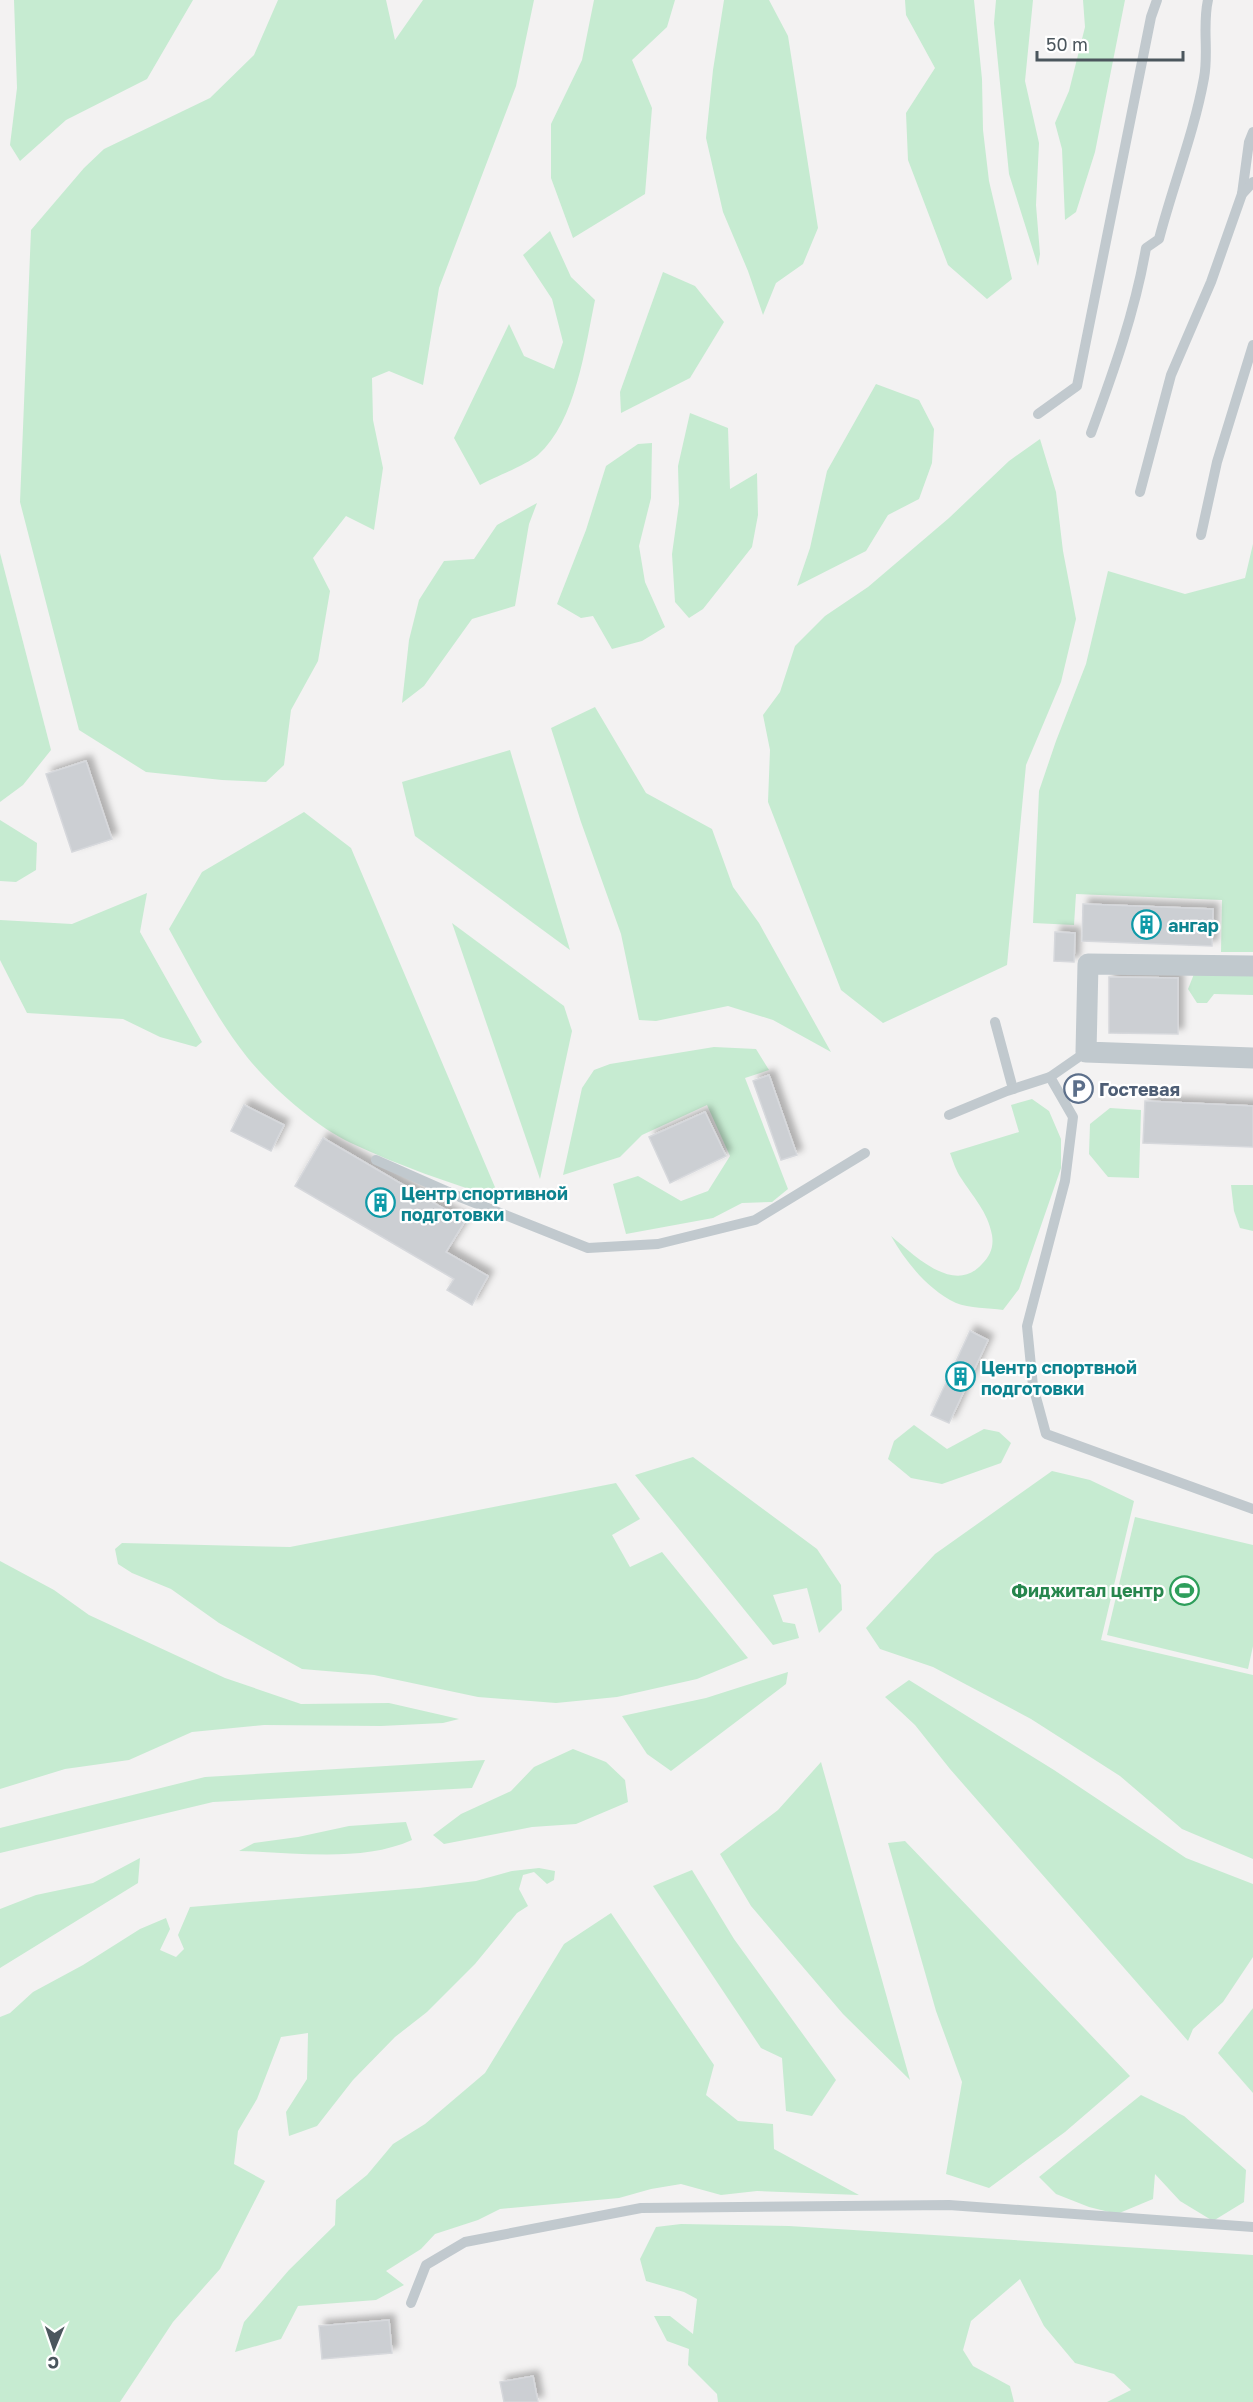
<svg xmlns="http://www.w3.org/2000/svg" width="1253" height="2402" viewBox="0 0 1253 2402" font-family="'Golos Text',sans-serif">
  <defs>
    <filter id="shadow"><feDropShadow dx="5.5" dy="-5.5" stdDeviation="3" flood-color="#0004"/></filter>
  </defs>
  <rect width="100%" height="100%" fill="#f3f2f2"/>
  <!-- green -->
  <g fill="#c6ebd1">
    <polygon points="14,0 193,0 147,79 66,120 20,161 10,145 17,88"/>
    <polygon points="278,0 386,0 395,40 423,0 534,0 516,86 439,288 423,385 389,371 372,378 373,420 383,468 374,530 346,516 313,558 330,591 318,661 291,710 284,765 266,782 222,780 146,772 79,730 20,502 31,230 84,168 104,149 210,98 254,55"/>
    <polygon points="594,0 675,0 667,27 632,60 652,108 645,194 573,238 551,178 551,124 582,60"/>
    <polygon points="724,0 769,0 788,36 818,228 803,264 776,283 763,315 748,271 723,212 706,138 713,70"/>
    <polygon points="905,0 974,0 982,79 983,130 989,181 1012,279 987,299 948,265 908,160 906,113 935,68 906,15"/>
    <polygon points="996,0 1033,0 1025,81 1039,143 1036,205 1040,254 1038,266 1009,174 994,23"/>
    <polygon points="1083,0 1125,0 1095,152 1076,212 1065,220 1062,149 1055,123 1069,91 1085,27"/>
    <path d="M550 231 571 277 595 300C585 348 576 421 538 455 526 465 495 477 480 485L454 438 509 324 524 356 554 369 563 342 552 299 523 255Z"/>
    <polygon points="663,272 695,286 724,322 690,378 621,413 620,392"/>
    <polygon points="876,384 919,400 934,429 932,463 919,499 888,515 866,551 797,586 810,548 827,471"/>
    <polygon points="690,413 728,428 730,489 757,473 758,515 752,547 703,609 689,618 675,602 672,554 679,504 678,466"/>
    <polygon points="1040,439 1056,492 1063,551 1076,619 1061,682 1026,765 1007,965 883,1023 841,990 768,802 770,750 763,715 780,692 795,646 825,616 868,587 949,518 1009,461"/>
    <polygon points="652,443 651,498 639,546 645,582 665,627 642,641 612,649 593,616 581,618 557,604 586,530 606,466 638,444"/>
    <polygon points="537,503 529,524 515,606 472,619 424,686 402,703 409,640 419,600 444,561 474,559 497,525"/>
    <polygon points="1253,544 1253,952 1221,952 1222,900 1076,894 1074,925 1033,923 1039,791 1056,741 1086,664 1108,571 1185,594 1245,578"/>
    <polygon points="0,553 51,750 23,785 0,802"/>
    <polygon points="595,707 646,793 712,829 733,887 759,923 831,1052 773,1020 728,1006 656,1021 639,1020 621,934 581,822 551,728"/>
    <polygon points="510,750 570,950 415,836 402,782"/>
    <path d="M304 812 351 848 500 1199C450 1183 399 1166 351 1143 316 1127 271 1087 247 1057 216 1018 193 972 169 929L202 872Z"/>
    <polygon points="0,820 37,843 36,870 16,882 0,881"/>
    <polygon points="147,893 140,932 202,1042 196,1047 160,1037 123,1019 27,1013 0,960 0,920 72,924"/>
    <polygon points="452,923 564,1006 572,1031 540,1179"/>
    <polygon points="1194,974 1253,976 1253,995 1214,994 1207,1003 1197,1003 1188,989"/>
    <polygon points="714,1047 756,1049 769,1070 745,1078 788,1189 772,1202 742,1203 713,1218 626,1234 613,1184 638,1176 681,1201 708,1191 730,1156 707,1105 642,1135 620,1157 563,1175 582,1088 594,1070 610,1064"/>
    <path d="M1032 1099 1049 1111 1061 1139V1168L1019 1289 1003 1310C989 1308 969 1308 956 1303 927 1289 906 1262 891 1236 913 1254 954 1296 982 1264 990 1256 994 1247 992 1235 988 1212 973 1197 961 1178 956 1171 953 1161 950 1153L1019 1132 1011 1105Z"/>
    <polygon points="1110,1108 1141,1110 1139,1178 1108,1177 1089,1154 1090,1124"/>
    <polygon points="1231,1185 1253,1185 1253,1231 1240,1228 1234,1211"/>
    <polygon points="914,1425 947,1449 984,1429 999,1432 1011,1443 1001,1463 942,1484 911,1478 888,1459 894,1441"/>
    <polygon points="693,1457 817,1549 841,1585 842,1610 819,1633 807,1588 773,1595 783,1622 795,1624 799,1638 773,1645 635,1475"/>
    <polygon points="1052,1471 1090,1480 1134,1501 1101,1640 1253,1675 1253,1859 1182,1829 1120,1776 1031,1719 933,1667 880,1649 866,1628 935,1554"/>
    <polygon points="616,1483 640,1519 612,1535 630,1567 662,1552 748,1658 697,1679 617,1697 556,1703 478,1697 374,1675 302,1669 219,1623 171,1589 132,1573 118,1564 115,1549 122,1543 290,1547"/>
    <polygon points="1135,1517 1253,1545 1253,1646 1248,1669 1107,1635"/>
    <polygon points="0,1561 54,1590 89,1615 225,1678 301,1704 389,1703 459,1719 443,1723 381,1726 264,1725 192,1732 129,1760 65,1769 0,1789"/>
    <polygon points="788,1672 786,1684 671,1771 647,1754 622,1716 706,1698"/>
    <polygon points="909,1680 1054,1770 1186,1858 1253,1884 1253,1957 1223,2002 1193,2029 1188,2041 950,1769 915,1725 885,1697"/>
    <polygon points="573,1749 606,1762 625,1780 628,1802 576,1824 532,1827 444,1844 433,1835 461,1814 511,1791 534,1767"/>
    <polygon points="485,1760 472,1788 213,1802 0,1853 0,1828 205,1777"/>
    <polygon points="821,1762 910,2080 843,2014 751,1906 720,1854 778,1810"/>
    <path d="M406 1822 412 1840C361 1863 294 1852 239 1851L254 1843 298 1837 349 1826Z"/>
    <polygon points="905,1841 1130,2076 1065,2132 989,2188 946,2174 962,2082 936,2011 888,1843"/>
    <polygon points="140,1858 138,1883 0,1968 0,1909 36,1895 93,1883"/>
    <polygon points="539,1868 555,1871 554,1880 547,1884 534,1872 523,1875 519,1889 528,1906 517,1913 475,1964 427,2012 395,2037 353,2080 317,2126 289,2136 286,2112 307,2079 308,2033 281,2037 257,2099 238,2131 234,2164 265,2181 220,2269 173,2322 120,2402 0,2402 0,2017 10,2013 33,1992 83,1965 140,1929 166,1918 170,1929 160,1950 176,1957 184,1949 178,1935 190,1907 419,1888 476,1881 512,1871"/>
    <polygon points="692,1870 734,1939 836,2080 812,2116 786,2111 782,2058 761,2048 653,1886"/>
    <polygon points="611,1913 714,2065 706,2095 738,2121 773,2124 774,2149 859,2195 757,2191 721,2195 681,2184 651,2189 619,2198 500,2209 478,2220 435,2234 421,2249 386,2271 404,2285 376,2300 298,2306 281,2339 235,2352 244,2322 289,2270 335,2225 336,2200 367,2175 393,2144 425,2124 485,2073 564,1944"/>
    <polygon points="1253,2008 1253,2093 1218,2053"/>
    <polygon points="1141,2095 1184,2116 1246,2170 1244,2202 1213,2221 1180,2201 1155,2174 1153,2199 1117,2214 1089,2207 1056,2194 1039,2177"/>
    <polygon points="681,2224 789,2226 1253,2255 1253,2402 1107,2402 1131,2390 1114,2374 1075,2363 1044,2326 1020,2279 971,2321 963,2350 973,2366 1010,2386 1014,2402 718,2402 717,2394 688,2365 689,2349 667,2341 654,2316 670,2316 693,2334 697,2299 684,2292 646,2281 640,2259 656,2227"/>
  </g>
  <!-- building -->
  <g fill="#cccfd3" stroke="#d6d8dc" stroke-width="1.5" filter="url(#shadow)">
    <polygon points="86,761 112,839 72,852 46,774"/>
    <polygon points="1083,904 1213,909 1212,946 1082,941"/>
    <polygon points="1055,932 1075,933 1074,962 1054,961"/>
    <polygon points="1109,977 1178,978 1178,1034 1109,1033"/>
    <polygon points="769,1075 797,1155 781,1160 753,1081"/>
    <polygon points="1145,1101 1253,1106 1253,1147 1143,1143"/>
    <polygon points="244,1105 284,1125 271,1151 231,1131"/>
    <polygon points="705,1112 726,1156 670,1183 649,1137"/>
    <polygon points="323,1138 465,1221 446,1252 488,1276 472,1305 447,1290 454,1279 295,1186"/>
    <polygon points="970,1331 988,1340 949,1423 931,1415"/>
    <polygon points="389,2320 392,2353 322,2359 319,2326"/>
    <polygon points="533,2376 538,2402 504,2402 500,2382"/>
  </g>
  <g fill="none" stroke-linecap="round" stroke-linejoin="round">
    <!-- lane -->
    <g stroke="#c1c9ce" stroke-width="10">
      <polyline points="1242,194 1249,142 1253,132"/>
      <polyline points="1038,414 1077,386 1151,17 1157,0"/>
      <path d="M1091 433C1113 373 1135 312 1146 248L1159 239C1173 185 1194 133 1204 78 1209 52 1202 26 1208 0"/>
      <polyline points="1140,492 1171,375 1211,282 1242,194 1253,182"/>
      <polyline points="1201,535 1217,462 1253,345"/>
      <polyline points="995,1022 1013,1089"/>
      <polyline points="1050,1077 1073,1117 1065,1181 1027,1326 1033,1386 1046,1434 1253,1509"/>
      <polyline points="949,1115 1007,1091 1050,1077 1086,1052"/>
      <polyline points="376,1160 460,1197 588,1248 658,1244 755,1220 865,1153"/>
      <polyline points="411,2303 426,2265 465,2242 641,2208 949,2205 1253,2227"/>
    </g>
    <!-- street -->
    <polyline stroke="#c1c9ce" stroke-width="21" points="1253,966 1088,964 1086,1052 1253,1058"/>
  </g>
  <!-- icons -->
  <defs>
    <symbol id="building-ring" viewBox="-11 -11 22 22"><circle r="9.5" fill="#fff" stroke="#0f9aa8" stroke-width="1.5"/><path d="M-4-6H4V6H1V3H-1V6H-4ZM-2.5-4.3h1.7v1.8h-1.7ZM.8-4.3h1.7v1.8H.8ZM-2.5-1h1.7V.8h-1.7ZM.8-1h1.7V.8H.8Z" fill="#0f9aa8"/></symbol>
    <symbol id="parking-ring" viewBox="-11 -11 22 22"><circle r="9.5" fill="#fff" stroke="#5c6f8a" stroke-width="1.5"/><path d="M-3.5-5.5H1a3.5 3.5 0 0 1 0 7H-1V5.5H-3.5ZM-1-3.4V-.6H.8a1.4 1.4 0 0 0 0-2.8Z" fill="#5c6f8a"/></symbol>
    <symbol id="stadium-ring" viewBox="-11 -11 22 22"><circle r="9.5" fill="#fff" stroke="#2e9e5b" stroke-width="1.5"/><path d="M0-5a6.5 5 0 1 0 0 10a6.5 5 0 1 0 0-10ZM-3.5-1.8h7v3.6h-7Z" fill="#2e9e5b"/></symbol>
  </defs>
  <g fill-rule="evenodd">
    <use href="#building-ring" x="1130" y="908" width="33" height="33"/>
    <use href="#parking-ring" x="1062" y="1072" width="33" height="33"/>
    <use href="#building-ring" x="364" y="1186" width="33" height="33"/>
    <use href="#building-ring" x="944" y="1360" width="33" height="33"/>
    <use href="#stadium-ring" x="1168" y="1574" width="33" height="33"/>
  </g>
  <g text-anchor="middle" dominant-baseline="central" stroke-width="4.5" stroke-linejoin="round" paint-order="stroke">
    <!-- culture labels -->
    <g font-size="18" font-weight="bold" fill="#0d838f" stroke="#fff" text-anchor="start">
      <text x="1168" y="925">ангар</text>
      <text x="401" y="1193">Центр спортивной<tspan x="401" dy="21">подготовки</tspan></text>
      <text x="981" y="1367">Центр спортвной<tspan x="981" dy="21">подготовки</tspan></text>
    </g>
    <!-- service labels -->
    <g font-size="18" font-weight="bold" fill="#4e5e75" stroke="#fff" text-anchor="start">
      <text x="1099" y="1089">Гостевая</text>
    </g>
    <!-- leisure labels -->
    <g font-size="18" font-weight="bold" fill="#27864d" stroke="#fff" text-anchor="end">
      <text x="1164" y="1590">Фиджитал центр</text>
    </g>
  </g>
  <!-- north arrow -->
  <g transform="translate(54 2348) rotate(182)" stroke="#ffffff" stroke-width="4.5" paint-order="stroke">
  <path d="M0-4.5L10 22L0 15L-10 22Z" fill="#4b565d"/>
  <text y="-9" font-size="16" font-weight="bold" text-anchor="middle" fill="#4b565d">С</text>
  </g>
  <!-- scale -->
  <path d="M1037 51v9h146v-9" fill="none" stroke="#4b565d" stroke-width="3"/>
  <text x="1046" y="51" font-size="18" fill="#4b565d" stroke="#ffffff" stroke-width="4.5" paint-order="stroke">50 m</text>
</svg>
